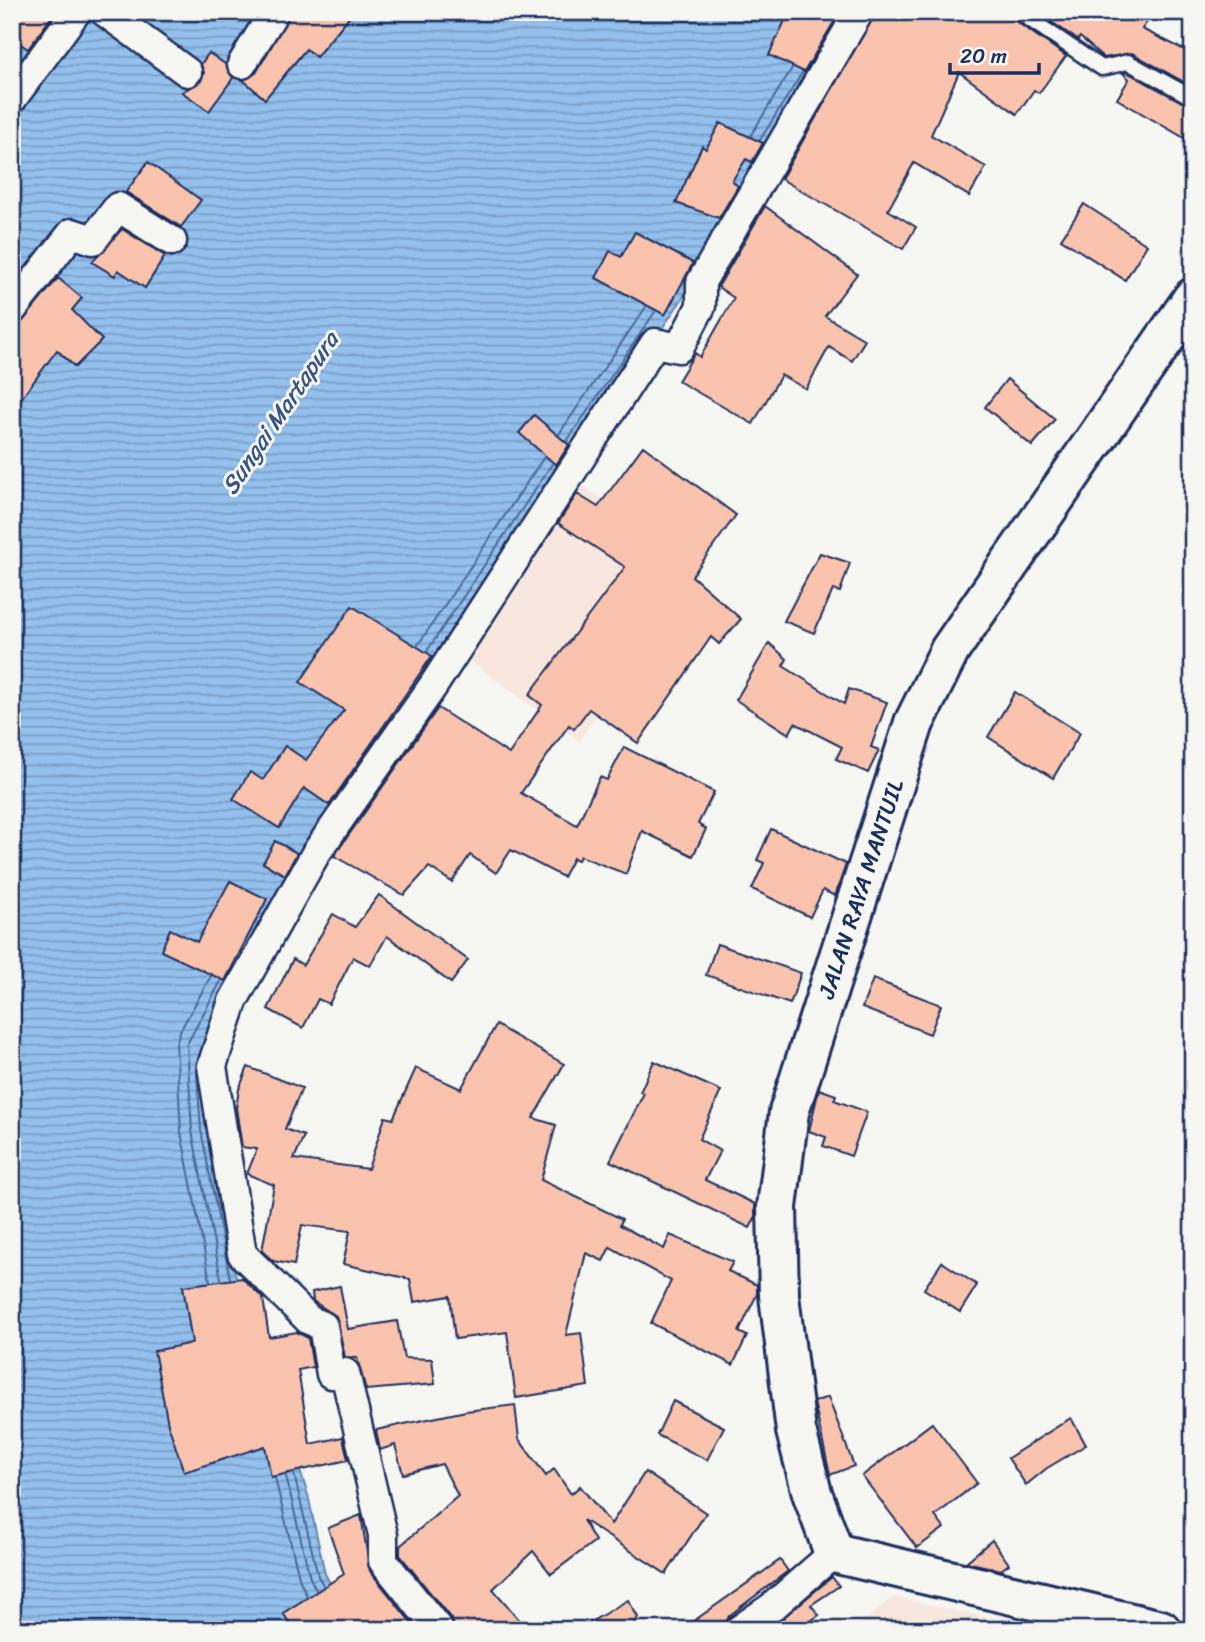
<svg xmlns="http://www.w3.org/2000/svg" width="1205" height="1642" viewBox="0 0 1205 1642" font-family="Sriracha,sans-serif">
  <defs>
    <pattern id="water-rules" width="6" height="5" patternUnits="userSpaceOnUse" patternTransform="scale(1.75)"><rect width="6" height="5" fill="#94c0ed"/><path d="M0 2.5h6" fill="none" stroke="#789cc3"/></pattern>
  </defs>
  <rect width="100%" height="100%" fill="#f6f6f2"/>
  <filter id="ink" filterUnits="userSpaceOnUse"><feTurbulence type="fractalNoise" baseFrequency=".0143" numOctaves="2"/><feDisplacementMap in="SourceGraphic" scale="14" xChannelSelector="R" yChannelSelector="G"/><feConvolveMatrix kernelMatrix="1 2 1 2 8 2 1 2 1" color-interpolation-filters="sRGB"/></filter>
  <g filter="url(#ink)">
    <!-- built -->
    <g fill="#f7e7de">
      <polygon points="573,480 698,560 579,741 463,655"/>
      <polygon points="893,1597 1044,1630 853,1630"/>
    </g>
    <!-- water -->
    <polygon fill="url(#water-rules)" stroke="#6486b4" stroke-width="2" points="12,12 856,12 699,274 520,538 203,1043 208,1129 233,1267 308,1495 325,1574 357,1630 12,1630"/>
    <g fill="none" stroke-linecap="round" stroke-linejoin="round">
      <!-- shore -->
      <g stroke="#4b6997" stroke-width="2">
        <polyline points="751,135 792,68"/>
        <polyline points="760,140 802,73"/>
        <polyline points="559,434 646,307"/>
        <polyline points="567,441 655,312"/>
        <polyline points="418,645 544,457"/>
        <polyline points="427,651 552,464"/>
        <polyline points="221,981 187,1044 192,1131 221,1279"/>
        <polyline points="197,1075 201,1130 230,1278"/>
        <polyline points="210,1281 181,1132 176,1044 180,1031 211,976"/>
        <polyline points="294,1474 318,1576 323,1585"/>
        <polyline points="286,1476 310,1578 316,1590"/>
        <polyline points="275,1478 300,1581 307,1596"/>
      </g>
    </g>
    <!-- building -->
    <g fill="#fac3ae" stroke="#1b2f5e" stroke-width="2">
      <polygon points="12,12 55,12 28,49 12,38"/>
      <polygon points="291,12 353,12 316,57 306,49 265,99 243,80 256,73"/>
      <polygon points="789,12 840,12 804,72 769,55"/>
      <polygon points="876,12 1009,12 1014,20 1066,56 1039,93 1034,90 1017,114 959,72 931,135 986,167 969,196 914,163 888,210 916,227 903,249 781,179"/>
      <polygon points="1037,12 1154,12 1142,29 1193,54 1193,87 1132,53 1104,58 1080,37 1078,40"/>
      <polygon points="209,53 225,64 233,78 209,111 182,92 201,81 204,73 201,64"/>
      <polygon points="1127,72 1193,108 1193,143 1117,99 1129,79 1123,73"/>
      <polygon points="720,123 763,143 752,162 746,159 732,181 738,186 719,218 676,203 702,146 706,149"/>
      <polygon points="148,162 201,200 181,227 126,192"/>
      <polygon points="1084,204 1147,245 1125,280 1061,239"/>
      <polygon points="765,206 857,274 825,316 865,340 852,361 829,347 806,389 781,375 753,424 678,381 695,353 700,357 734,298 718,287"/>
      <polygon points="122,229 165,256 145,288 118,270 115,276 92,262"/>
      <polygon points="635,232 693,263 665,315 596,278 610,251 621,257"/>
      <polygon points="58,278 82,298 72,310 102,340 75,367 57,350 12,411 12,334"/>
      <polygon points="1007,379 1055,419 1032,446 985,407"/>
      <polygon points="534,415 569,445 556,465 519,433"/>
      <polygon points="643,446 736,515 692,576 741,619 719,644 711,637 638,743 589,709 574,729 569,725 521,793 577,825 600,777 607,780 624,747 714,792 698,824 706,829 693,856 642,831 626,874 580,856 578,860 573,858 563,877 511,850 496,873 470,855 452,882 429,867 404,895 334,856 438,708 509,754 542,705 529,695 625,567 558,523 577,494 598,507"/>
      <polygon points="820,553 850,563 840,592 833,590 814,633 784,621"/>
      <polygon points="352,606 432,656 329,805 304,788 279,828 233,799 250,772 263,780 285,746 306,760 344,710 300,682"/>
      <polygon points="769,643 787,659 783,666 844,704 849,689 887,702 871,747 879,750 868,773 836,759 842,747 795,723 789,734 736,700"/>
      <polygon points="1015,692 1080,733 1053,778 988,737"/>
      <polygon points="771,829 846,864 835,896 823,890 810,917 752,889 764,863 757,860"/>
      <polygon points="275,841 297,853 285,875 263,863"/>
      <polygon points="230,881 267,899 225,981 161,951 170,929 197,942"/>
      <polygon points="379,895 468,960 451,983 387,936 370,966 353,957 329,1004 318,999 303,1028 268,1009 293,959 303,965 333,914 355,927"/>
      <polygon points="717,944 801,973 790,1004 706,975"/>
      <polygon points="873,979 941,1005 930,1034 862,1008"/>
      <polygon points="496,1025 564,1064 533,1118 556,1125 541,1180 622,1219 620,1225 664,1249 670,1235 733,1262 728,1271 757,1285 757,1294 739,1332 747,1336 733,1365 651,1323 671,1281 610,1247 603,1261 586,1253 566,1335 581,1333 588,1386 516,1398 507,1332 455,1339 450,1296 414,1302 410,1279 343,1264 350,1231 302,1225 294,1265 273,1261 262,1251 274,1185 247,1174 257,1149 242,1147 236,1108 239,1089 248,1067 302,1088 285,1129 304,1136 294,1159 368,1169 385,1117 393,1119 416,1068 461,1089"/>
      <polygon points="654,1061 721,1091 699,1139 720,1151 705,1180 755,1204 755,1218 750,1228 610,1161 644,1093 640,1092"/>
      <polygon points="819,1089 836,1095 834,1100 867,1112 851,1156 823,1146 826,1137 809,1131"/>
      <polygon points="942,1262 977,1285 960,1312 924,1289"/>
      <polygon points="242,1278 263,1298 269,1337 297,1332 308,1338 313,1367 298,1370 310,1444 343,1437 348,1460 271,1477 265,1446 184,1472 168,1424 154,1351 192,1343 183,1286"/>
      <polygon points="340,1286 348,1329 397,1321 404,1358 432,1359 435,1384 366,1390 357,1358 345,1357 336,1316 313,1301 312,1292"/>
      <polygon points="828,1397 854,1466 830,1475 814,1402"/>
      <polygon points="673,1401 724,1427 707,1460 657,1435"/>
      <polygon points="515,1405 519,1439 546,1476 554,1469 571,1494 580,1486 611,1524 645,1472 706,1513 666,1574 583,1520 595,1541 551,1574 533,1551 493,1589 528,1630 455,1630 452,1620 400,1555 400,1546 458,1496 442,1464 403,1474 395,1445 380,1450 376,1430 466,1411"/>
      <polygon points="1071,1418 1086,1445 1047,1468 1026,1485 1008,1458"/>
      <polygon points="932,1423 977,1483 935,1516 944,1528 917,1548 862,1476"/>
      <polygon points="361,1515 370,1571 417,1630 294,1630 283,1613 344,1574 328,1528"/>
      <polygon points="992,1540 1009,1564 1001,1570 966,1562"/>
      <polygon points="780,1560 788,1571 729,1616 723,1630 681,1630"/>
      <polygon points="832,1577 839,1586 811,1605 819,1615 799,1630 768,1630"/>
      <polygon points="628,1600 638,1617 630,1630 577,1630"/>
    </g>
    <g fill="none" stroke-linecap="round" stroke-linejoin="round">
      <defs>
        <polyline id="lane" points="1019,12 1102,68 1128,62 1193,98"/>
        <g id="street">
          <polyline points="105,12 187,72"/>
          <polyline points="242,64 274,12"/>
          <polyline points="12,99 76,12"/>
          <polyline points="12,310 72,233 93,240 118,207 172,241"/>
          <polyline points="439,1630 383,1561 383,1535 345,1373 331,1374 323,1326 309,1320 242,1254 212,1066 233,1001 316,853 433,686 655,343 679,348 701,306 701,282 859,12"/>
          <polyline points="739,1630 772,1607 834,1553"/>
        </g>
        <polyline id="secondary" points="1161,1630 834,1553 812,1493 796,1431 779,1296 777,1207 789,1112 914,723 950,650 1193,298"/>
      </defs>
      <!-- lane casing -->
      <use href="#lane" stroke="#1b2f5e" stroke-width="19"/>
      <!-- street casing -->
      <use href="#street" stroke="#1b2f5e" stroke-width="33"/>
      <!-- secondary casing -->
      <use href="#secondary" stroke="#1b2f5e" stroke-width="44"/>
      <!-- lane -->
      <use href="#lane" stroke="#f6f6f2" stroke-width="14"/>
      <!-- street -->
      <use href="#street" stroke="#f6f6f2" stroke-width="28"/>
      <!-- secondary -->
      <use href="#secondary" stroke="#f6f6f2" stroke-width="38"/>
    </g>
  </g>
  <g text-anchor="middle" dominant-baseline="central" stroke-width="6" stroke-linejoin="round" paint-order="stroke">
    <!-- street labels -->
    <g font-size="23" fill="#1b2f5e" stroke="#f6f6f2">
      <text transform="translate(861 889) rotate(-72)">JALAN RAYA MANTUIL</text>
    </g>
    <!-- water labels -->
    <g font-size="24" font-style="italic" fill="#395382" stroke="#f6f6f2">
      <text transform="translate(280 413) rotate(-56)">Sungai Martapura</text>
    </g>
  </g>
  <!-- margin -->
  <rect width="1205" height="1642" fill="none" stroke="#f6f6f2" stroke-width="42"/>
  <rect x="21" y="21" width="1163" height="1600" fill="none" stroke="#1b2f5e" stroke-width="2.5" filter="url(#ink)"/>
  <!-- scale -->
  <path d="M950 63v10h89v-10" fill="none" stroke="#1b2f5e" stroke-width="3.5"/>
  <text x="960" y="63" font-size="21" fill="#1b2f5e" stroke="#f6f6f2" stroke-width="5" paint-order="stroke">20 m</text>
</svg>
